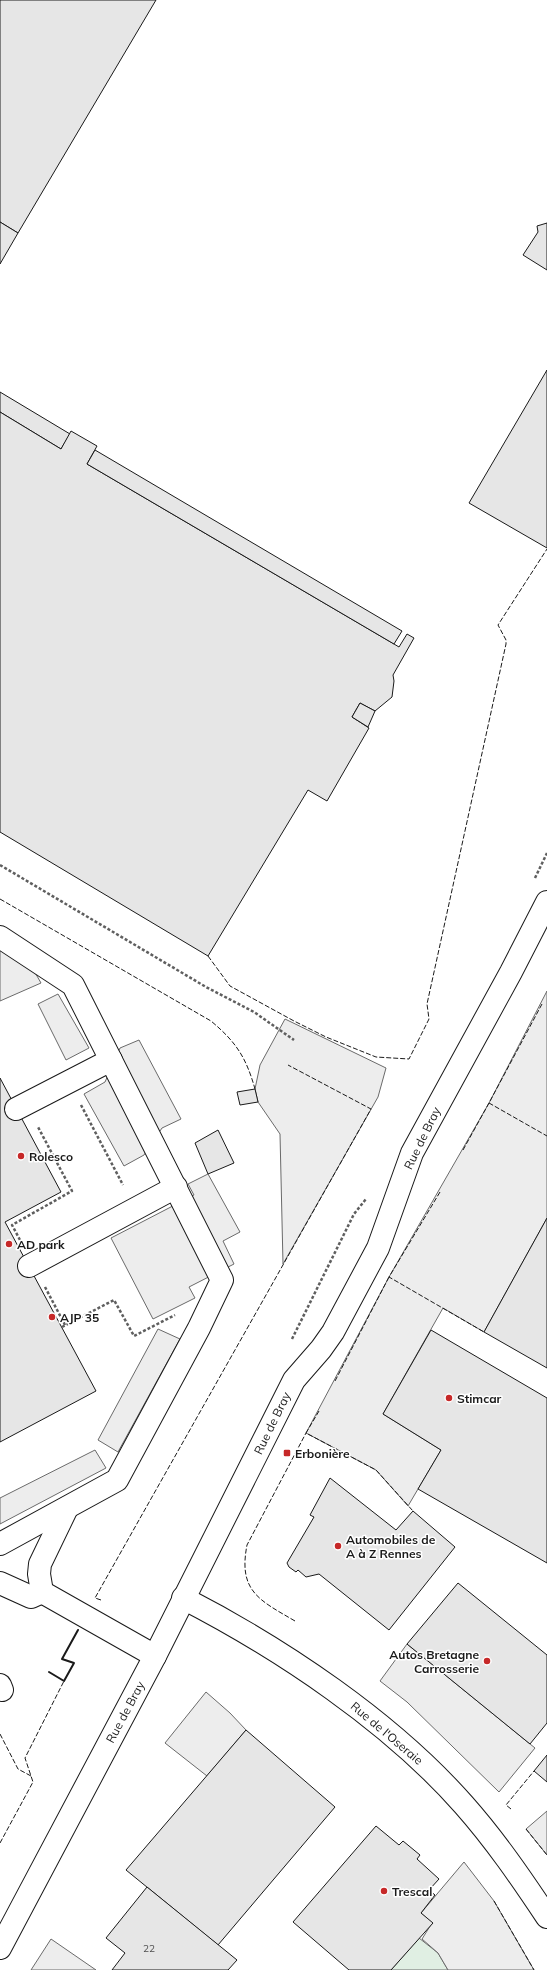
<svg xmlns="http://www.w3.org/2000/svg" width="547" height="1970" viewBox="0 0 547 1970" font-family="Mulish,sans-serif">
  <rect width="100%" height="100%" fill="#fff"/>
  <!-- green -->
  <polygon fill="#e0efe3" stroke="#6a6a6a" points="419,1938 438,1953 448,1970 391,1970"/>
  <!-- parking -->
  <g fill="#ededed" stroke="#6a6a6a">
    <polygon points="0,947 29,962 41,983 0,1001"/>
    <polygon points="547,991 547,1218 484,1332 443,1308 383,1414 441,1450 408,1506 376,1470 306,1433 389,1277 489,1103"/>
    <polygon points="58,994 89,1048 66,1060 38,1004"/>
    <polygon points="285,1019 386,1068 378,1097 283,1264 280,1134 258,1102 255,1089 260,1065"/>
    <polygon points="139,1040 181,1119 162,1128 144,1155 124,1166 84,1094 105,1082 120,1048"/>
    <polygon points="208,1174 240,1232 223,1241 234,1264 189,1287 195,1298 153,1319 111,1238 194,1195 188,1184"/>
    <polygon points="158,1329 180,1339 118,1452 98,1440"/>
    <polygon points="95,1450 106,1468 0,1524 0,1498"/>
    <polygon points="407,1644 535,1748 499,1792 407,1702 380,1681"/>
    <polygon points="206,1692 230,1713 246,1730 207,1776 165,1743"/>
    <polygon points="547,1811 547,1855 526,1829"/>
    <polygon points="464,1862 494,1901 534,1970 448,1970 438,1953 422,1939 432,1923 421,1913"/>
    <polygon points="51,1939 96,1970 31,1970"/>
  </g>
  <!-- building -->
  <g fill="#e6e6e6" stroke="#1a1a1a">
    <polygon points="0,0 156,0 18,233 0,222"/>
    <polygon points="0,222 18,233 0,264"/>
    <polygon points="547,223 547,270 523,255 538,232 537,226"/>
    <polygon points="547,370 547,548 469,503"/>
    <polygon points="0,392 70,434 61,449 0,412"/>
    <polygon points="0,412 61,449 71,431 97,446 87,464 394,644 399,647 407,634 414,638 393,675 394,681 392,697 375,711 360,703 352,717 369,728 327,801 308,790 208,956 0,832"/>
    <polygon points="95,450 402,631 394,644 87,464"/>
    <polygon points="360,703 375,711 368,727 352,717"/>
    <polygon points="0,1078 61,1192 5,1222 96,1391 0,1442"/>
    <polygon points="255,1089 258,1102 240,1105 237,1092"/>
    <polygon points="218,1130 234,1163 208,1174 195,1143"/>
    <polygon points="547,1218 547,1368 484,1332"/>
    <polygon points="431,1330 547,1398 547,1563 418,1489 441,1450 383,1414"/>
    <polygon points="330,1478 396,1530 413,1511 455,1547 389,1630 319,1574 306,1577 298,1570 296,1572 289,1567 287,1563 314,1517 310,1515"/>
    <polygon points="458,1583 547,1655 547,1723 530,1744 407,1644"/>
    <polygon points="246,1730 335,1807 218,1945 126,1870"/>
    <polygon points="547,1755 547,1782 534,1771"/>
    <polygon points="376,1826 399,1845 403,1841 420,1855 417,1859 439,1879 429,1890 435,1895 421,1913 433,1923 391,1970 349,1970 293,1922"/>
    <polygon points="147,1887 237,1960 228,1970 112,1970 125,1953 106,1938"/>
  </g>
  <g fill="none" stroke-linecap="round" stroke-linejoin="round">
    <defs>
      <g id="minor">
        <polyline points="0,937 73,985 222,1280 199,1328 117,1480 0,1544"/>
        <polyline points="16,1109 111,1060"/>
        <polyline points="29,1266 176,1187"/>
        <polyline points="0,1583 31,1597 42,1592 155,1656"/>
        <polyline points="42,1592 39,1574 40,1564 67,1508"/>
        <path d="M183 1598C282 1649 391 1722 464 1805 495 1840 521 1878 547 1917"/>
        <polyline points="0,1685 2,1690"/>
        <polyline points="0,1948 155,1656 294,1380 321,1349 333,1332 378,1248 412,1153 511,972 547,902"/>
      </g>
    </defs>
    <!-- minor casing -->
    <use href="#minor" stroke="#1a1a1a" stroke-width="24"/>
    <!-- path -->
    <g stroke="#5f5f5f" stroke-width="2.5" stroke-dasharray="3 2" stroke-linecap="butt">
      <polyline points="0,865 206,987 254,1012 294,1040"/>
      <polyline points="535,878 547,853"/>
      <polyline points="81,1105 123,1185"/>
      <polyline points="20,1240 12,1225 72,1191 38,1127"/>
      <polyline points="45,1287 65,1325"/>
      <polyline points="62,1327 114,1300 134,1336 175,1315"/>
      <polyline points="292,1339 354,1214 366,1199"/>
    </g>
    <!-- minor -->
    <use href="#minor" stroke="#fff" stroke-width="22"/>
    <!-- fence -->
    <g stroke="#1a1a1a" stroke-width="1" stroke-dasharray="5 2" stroke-linecap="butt">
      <path d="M0 899 211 1021C236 1042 246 1057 255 1089"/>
      <polyline points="208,956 230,986 294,1021 326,1037 376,1057 409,1059 429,1019 427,1004 506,644 506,640 498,625 547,549"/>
      <polyline points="542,1004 489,1103 547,1136"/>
      <polyline points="463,1150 489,1103"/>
      <polyline points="440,1192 389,1277 484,1332"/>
      <polyline points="335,1381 389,1277"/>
      <polyline points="319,1411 306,1433 376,1470 413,1511"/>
      <polyline points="101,1600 95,1598 371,1109 288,1065"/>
      <path d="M295 1621C259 1600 238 1591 247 1545L306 1433"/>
      <polyline points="0,1734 18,1769 31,1776"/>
      <polyline points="511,1809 506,1805 534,1771"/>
      <polyline points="526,1829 547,1855"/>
      <polyline points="0,1843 33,1782 25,1758 64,1681"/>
      <polyline points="494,1901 534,1970"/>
    </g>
    <!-- wall -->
    <polyline stroke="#1a1a1a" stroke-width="2" points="49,1672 64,1681 74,1663 62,1659 78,1630"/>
  </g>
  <!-- markers -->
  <g fill="#c62828" stroke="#fff" stroke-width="1.5">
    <circle cx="21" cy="1156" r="4"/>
    <circle cx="9" cy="1244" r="4"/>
    <circle cx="52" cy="1317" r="4"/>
    <circle cx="449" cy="1398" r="4"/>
    <rect x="283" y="1449" width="8" height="8" rx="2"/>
    <circle cx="338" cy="1546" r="4"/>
    <circle cx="487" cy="1661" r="4"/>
    <circle cx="384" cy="1891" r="4"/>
  </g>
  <g text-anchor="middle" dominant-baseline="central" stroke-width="3" stroke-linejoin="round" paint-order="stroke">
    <!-- number labels -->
    <g font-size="10" fill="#4d4d4d">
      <text x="149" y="1948">22</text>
    </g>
    <!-- street labels -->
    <g font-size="12" fill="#1a1a1a" stroke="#fff">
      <text transform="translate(422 1138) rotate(-64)">Rue de Bray</text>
      <text transform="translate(272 1423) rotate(-64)">Rue de Bray</text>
      <text transform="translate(125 1712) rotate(-62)">Rue de Bray</text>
      <text transform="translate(387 1733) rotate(40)">Rue de l'Oseraie</text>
    </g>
    <!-- poi labels -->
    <g font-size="12" font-weight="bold" fill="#1a1a1a" stroke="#fff" text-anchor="start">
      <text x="29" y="1156">Rolesco</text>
      <text x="17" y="1244">AD park</text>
      <text x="60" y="1317">AJP 35</text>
      <text x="457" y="1398">Stimcar</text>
      <text x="295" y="1453">Erbonière</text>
      <text x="346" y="1539">Automobiles de<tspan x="346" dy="14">A à Z Rennes</tspan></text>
      <text x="479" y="1654" text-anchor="end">Autos Bretagne<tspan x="479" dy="14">Carrosserie</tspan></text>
      <text x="392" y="1891">Trescal</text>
    </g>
  </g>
</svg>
